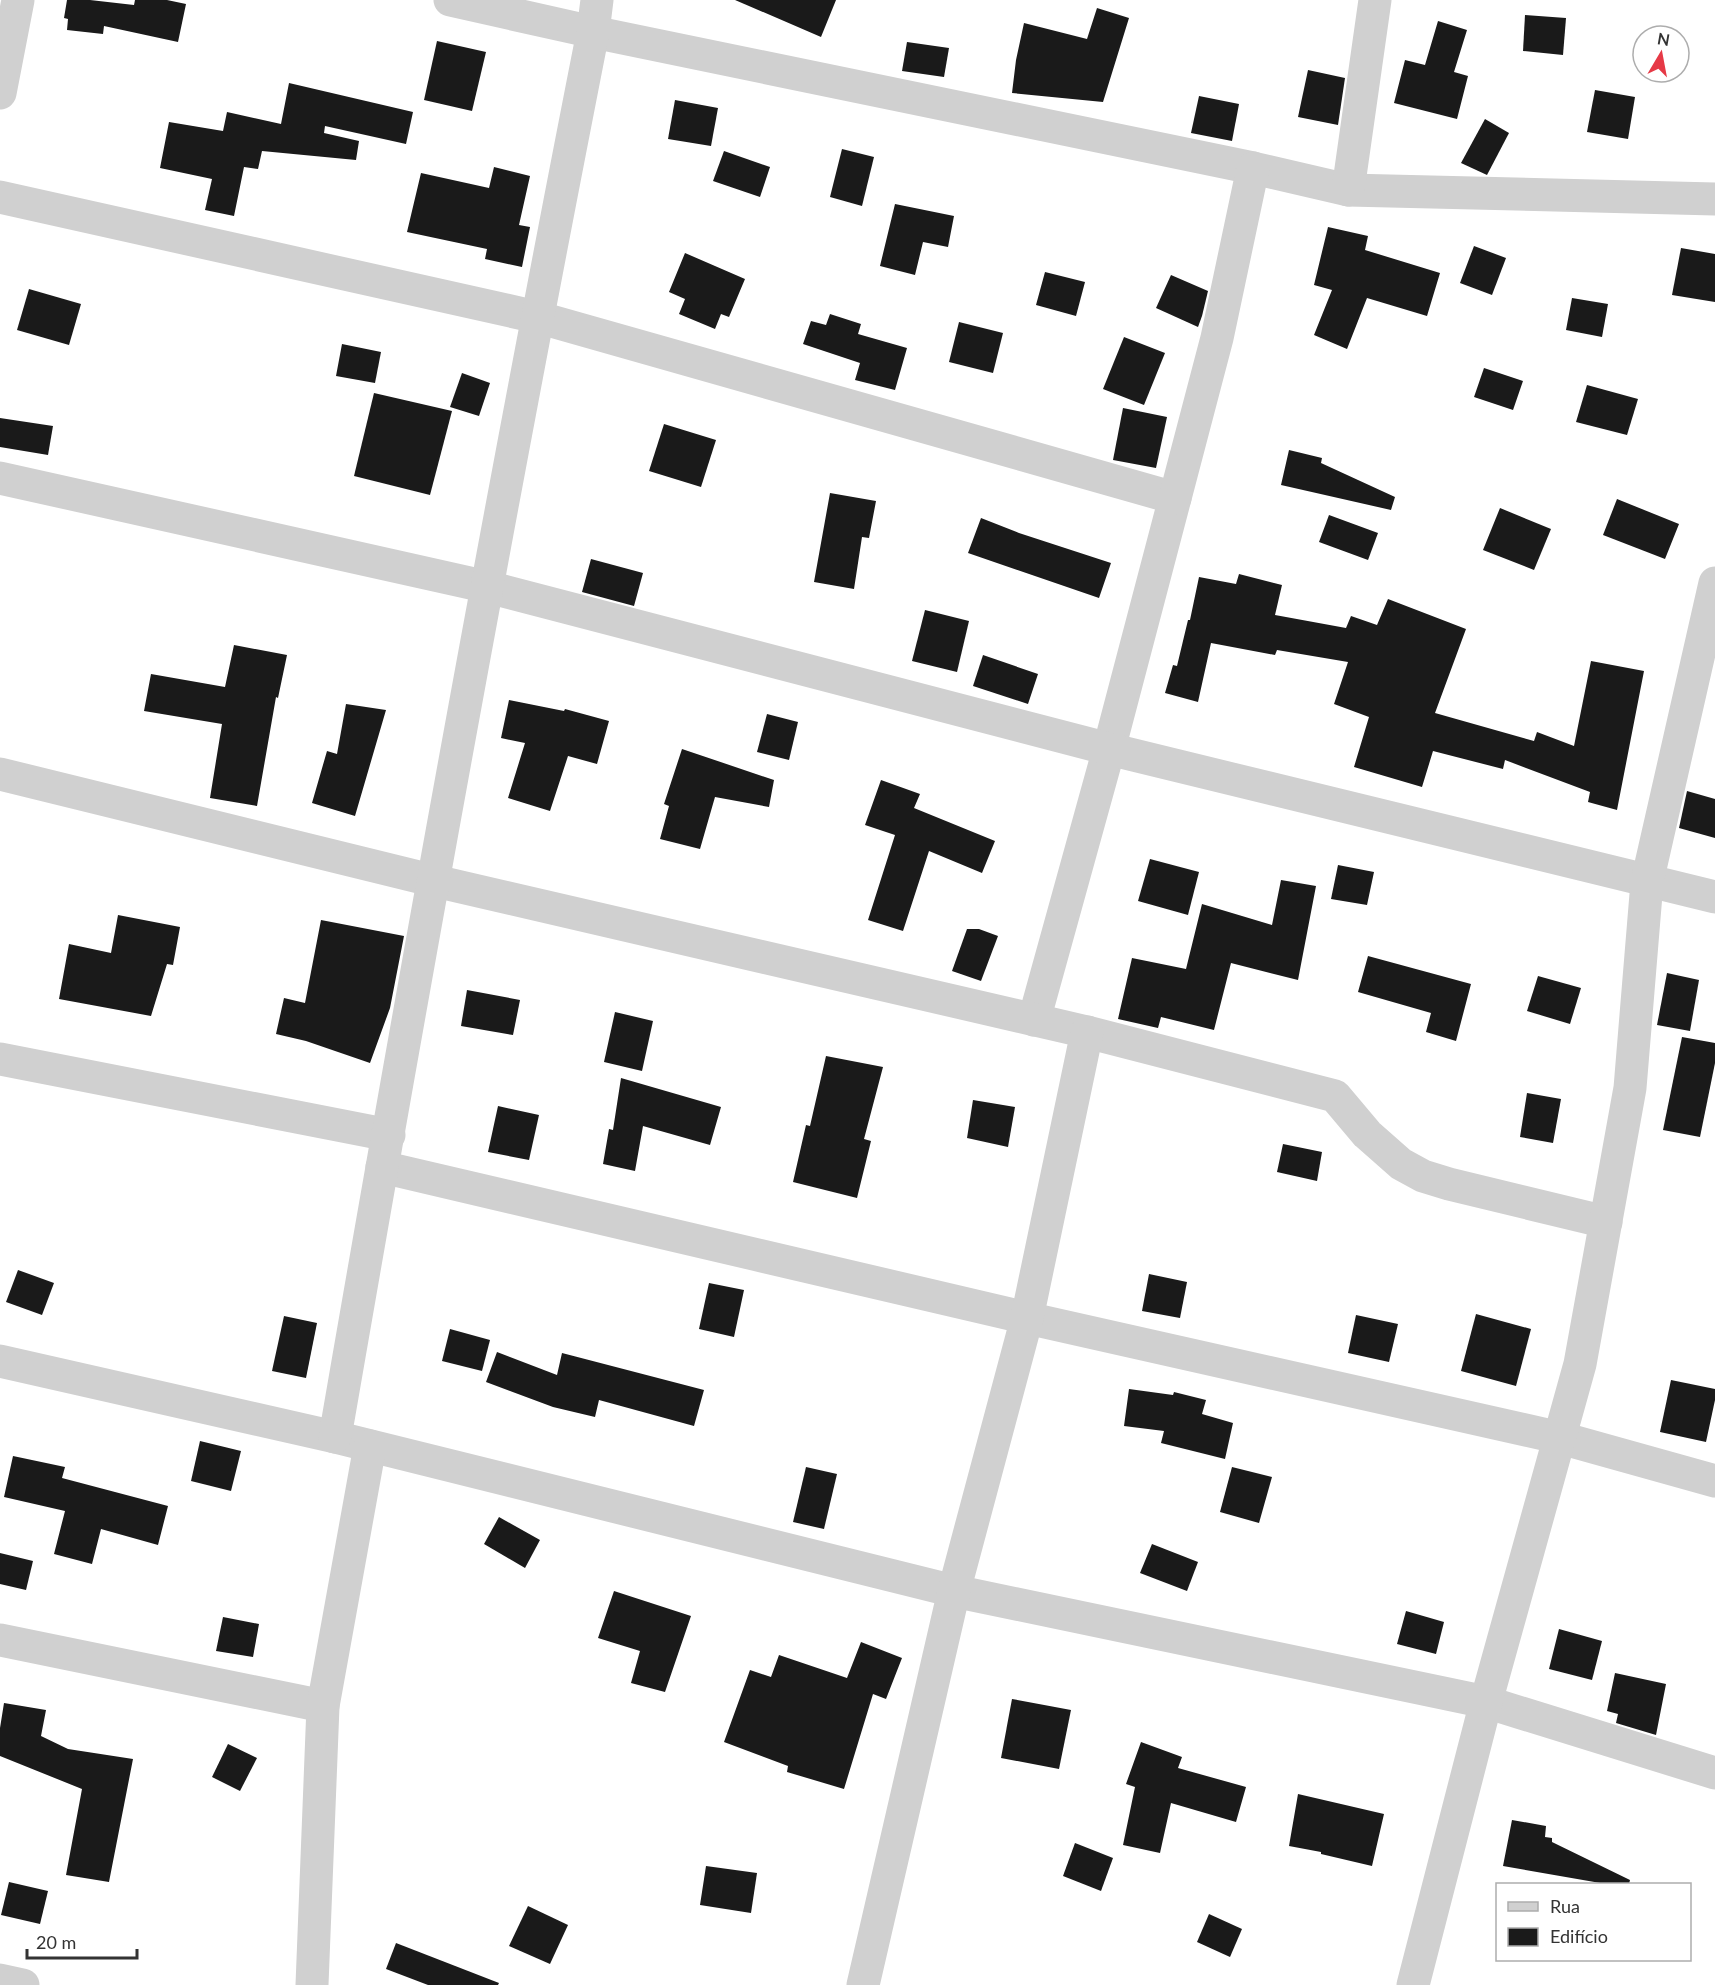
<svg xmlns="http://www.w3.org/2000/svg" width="1715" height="1985" viewBox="0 0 1715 1985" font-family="Lato,sans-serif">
  <rect width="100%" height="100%" fill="#fff"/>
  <!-- building -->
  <g fill="#1a1a1a">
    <polygon points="67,0 90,0 134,5 135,0 167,0 186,4 178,42 104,26 103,34 67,30 68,19 64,18"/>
    <polygon points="735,0 836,0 821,37"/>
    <polygon points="1097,8 1129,18 1103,102 1012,93 1016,60 1024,23 1087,39"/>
    <polygon points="1525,15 1566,18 1563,55 1523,51"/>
    <polygon points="1438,21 1467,30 1454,72 1468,76 1457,119 1394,103 1405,60 1425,65"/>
    <polygon points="437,41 486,52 472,111 424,100"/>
    <polygon points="907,42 949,48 944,77 902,71"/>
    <polygon points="1308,70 1345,78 1338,125 1298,117"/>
    <polygon points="289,83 413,112 406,144 325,126 324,133 359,141 356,160 262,151 258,169 244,167 234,216 205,210 212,179 160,168 169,122 223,131 227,112 281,124"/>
    <polygon points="1595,90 1635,97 1628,139 1587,132"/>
    <polygon points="1199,96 1239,104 1232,141 1191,133"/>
    <polygon points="675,100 718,108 711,146 668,139"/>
    <polygon points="1485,119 1509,133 1487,175 1461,163"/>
    <polygon points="842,149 874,157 862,206 830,197"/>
    <polygon points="724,151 770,167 760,197 713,181"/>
    <polygon points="494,167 530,176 519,225 530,227 522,267 485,259 487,249 407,232 421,173 489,188"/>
    <polygon points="895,204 954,216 948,247 923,242 915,275 880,266"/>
    <polygon points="1328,227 1368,236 1365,250 1440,273 1427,316 1367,298 1347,349 1314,335 1332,290 1314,285"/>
    <polygon points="1474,246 1506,258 1492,295 1460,283"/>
    <polygon points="1681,248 1715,254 1715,302 1672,295"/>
    <polygon points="685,253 745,279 729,317 721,314 715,329 679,314 685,299 669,292"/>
    <polygon points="1045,272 1085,282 1076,316 1036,305"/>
    <polygon points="1171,275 1208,291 1202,316 1198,327 1156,308"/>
    <polygon points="29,289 81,304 69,345 17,330"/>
    <polygon points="1572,298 1608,304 1602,337 1566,330"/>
    <polygon points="830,314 861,324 858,334 907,348 895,390 855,380 860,363 803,344 811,321 826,325"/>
    <polygon points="959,322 1003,333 993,373 949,362"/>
    <polygon points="1124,337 1165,353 1144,405 1103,389"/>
    <polygon points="342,344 381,352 375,383 336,376"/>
    <polygon points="1484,368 1523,381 1513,410 1474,397"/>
    <polygon points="462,373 490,383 479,416 450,407"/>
    <polygon points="1587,385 1638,399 1627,435 1576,422"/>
    <polygon points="374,393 452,411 430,495 354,476"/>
    <polygon points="1123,408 1167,417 1156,468 1113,460"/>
    <polygon points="0,418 53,426 48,455 0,447"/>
    <polygon points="664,424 716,440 701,487 649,471"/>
    <polygon points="1289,450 1322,458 1321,463 1395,497 1391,510 1281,485"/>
    <polygon points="830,493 876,501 869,538 862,537 854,589 814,582"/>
    <polygon points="1617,499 1679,524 1665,559 1603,535"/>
    <polygon points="1500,508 1551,529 1534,570 1483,550"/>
    <polygon points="1329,515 1378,533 1368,560 1319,542"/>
    <polygon points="981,518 1019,533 1111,563 1099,598 968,553"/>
    <polygon points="591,559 643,573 634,606 582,592"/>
    <polygon points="1239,574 1282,585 1275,615 1346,628 1351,616 1377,625 1388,599 1466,629 1435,713 1534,741 1537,732 1574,746 1591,661 1644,671 1617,810 1588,802 1590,792 1505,760 1503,769 1433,751 1422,787 1354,767 1369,717 1334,704 1348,662 1277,650 1275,655 1211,643 1198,702 1165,693 1173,665 1177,666 1188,620 1190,620 1199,577 1236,584"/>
    <polygon points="925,610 969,621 957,672 912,661"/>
    <polygon points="234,645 287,655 278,698 276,697 257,806 210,798 222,724 144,711 151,674 225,687"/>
    <polygon points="983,655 1038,674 1028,704 973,686"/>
    <polygon points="509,700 564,711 565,709 609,721 597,764 568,756 550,811 508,798 525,743 501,738"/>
    <polygon points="346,704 386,710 355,816 312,803 327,751 337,754"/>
    <polygon points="767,714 798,722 789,760 757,752"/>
    <polygon points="682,749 774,780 769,807 715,797 700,849 660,839 669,806 664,804"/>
    <polygon points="881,780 920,794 914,808 995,841 982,873 929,851 903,931 868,920 895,835 865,825"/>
    <polygon points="1687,791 1715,799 1715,838 1679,828"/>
    <polygon points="1150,859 1199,872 1188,915 1138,901"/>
    <polygon points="1338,865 1374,872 1367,905 1331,899"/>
    <polygon points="1281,880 1316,886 1298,980 1231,963 1214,1030 1161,1017 1158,1028 1118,1019 1132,958 1186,969 1202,904 1272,925"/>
    <polygon points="118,915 180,927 173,965 167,964 151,1016 59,999 69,944 111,953"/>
    <polygon points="321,920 404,936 390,1008 370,1063 306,1041 276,1034 284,998 305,1003"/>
    <polygon points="967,929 979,929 998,936 981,981 952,971"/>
    <polygon points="1368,956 1471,984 1456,1041 1426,1032 1431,1013 1358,992"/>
    <polygon points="1667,973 1699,980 1690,1031 1657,1025"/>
    <polygon points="1538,976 1581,988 1570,1024 1527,1011"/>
    <polygon points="467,990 520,1000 513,1035 461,1026"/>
    <polygon points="615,1012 653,1021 642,1071 604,1062"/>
    <polygon points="1682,1037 1715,1043 1715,1063 1700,1137 1663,1130"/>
    <polygon points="826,1056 883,1067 864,1139 871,1141 857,1198 793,1182 806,1125 810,1126"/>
    <polygon points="621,1078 721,1107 710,1145 643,1126 635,1171 603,1164 609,1129 613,1130"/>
    <polygon points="1527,1093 1561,1099 1553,1143 1520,1137"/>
    <polygon points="973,1100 1015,1107 1008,1147 967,1138"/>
    <polygon points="498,1106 539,1115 529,1160 488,1152"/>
    <polygon points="1283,1144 1322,1152 1317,1181 1277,1172"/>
    <polygon points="18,1270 54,1283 42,1315 6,1302"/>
    <polygon points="1149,1274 1187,1282 1180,1318 1142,1311"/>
    <polygon points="709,1283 744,1290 734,1337 699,1329"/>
    <polygon points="1476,1314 1531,1329 1516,1386 1461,1371"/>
    <polygon points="1356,1315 1398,1324 1389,1362 1348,1353"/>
    <polygon points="284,1316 317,1323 306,1378 272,1371"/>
    <polygon points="450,1329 490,1340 482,1371 442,1361"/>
    <polygon points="497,1352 557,1375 562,1353 704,1390 694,1426 599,1400 595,1417 553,1407 486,1382"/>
    <polygon points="1671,1380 1715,1389 1715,1400 1706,1442 1660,1432"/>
    <polygon points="1129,1389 1173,1395 1174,1392 1206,1400 1202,1414 1233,1423 1225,1459 1161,1443 1164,1431 1124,1426"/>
    <polygon points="200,1441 241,1451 231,1491 191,1481"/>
    <polygon points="13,1456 65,1467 62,1478 168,1506 158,1545 101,1529 92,1564 54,1554 65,1511 4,1497"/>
    <polygon points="806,1467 837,1474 824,1529 793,1522"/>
    <polygon points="1232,1467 1272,1477 1259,1523 1220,1512"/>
    <polygon points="499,1517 540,1540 525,1568 484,1544"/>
    <polygon points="1152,1544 1198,1562 1187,1591 1140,1573"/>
    <polygon points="0,1553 33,1561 26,1590 0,1584"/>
    <polygon points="614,1591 691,1616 665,1692 631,1683 640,1651 598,1638"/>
    <polygon points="1406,1611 1444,1622 1436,1654 1397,1644"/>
    <polygon points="223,1617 259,1624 253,1657 216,1651"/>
    <polygon points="1559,1629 1602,1641 1592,1680 1549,1669"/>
    <polygon points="861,1642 902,1658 886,1699 873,1694 844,1789 787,1772 788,1766 724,1742 750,1670 771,1677 779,1655 847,1678"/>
    <polygon points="1615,1673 1666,1684 1656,1735 1616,1723 1618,1714 1607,1711"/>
    <polygon points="1012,1699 1071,1710 1059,1769 1001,1758"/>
    <polygon points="4,1703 46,1710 41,1736 68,1749 133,1759 109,1882 66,1875 82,1789 0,1756 0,1728"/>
    <polygon points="1141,1742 1182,1757 1178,1768 1246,1787 1236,1822 1171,1803 1160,1853 1123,1845 1135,1787 1126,1784"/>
    <polygon points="228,1744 257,1758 240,1791 212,1777"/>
    <polygon points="1298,1794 1384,1814 1372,1866 1321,1854 1321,1852 1289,1846"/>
    <polygon points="1512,1820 1546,1826 1545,1837 1552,1838 1552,1842 1630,1880 1629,1884 1606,1884 1503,1866"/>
    <polygon points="1075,1843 1113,1858 1101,1891 1063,1876"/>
    <polygon points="706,1866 757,1873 751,1913 700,1905"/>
    <polygon points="9,1882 48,1891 40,1924 1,1915"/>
    <polygon points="528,1906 568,1925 550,1964 509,1946"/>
    <polygon points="1209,1914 1242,1929 1230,1957 1197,1942"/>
    <polygon points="396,1943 499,1983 498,1985 428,1985 386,1969"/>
  </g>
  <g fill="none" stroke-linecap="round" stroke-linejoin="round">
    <!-- minor -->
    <g stroke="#d0d0d0" stroke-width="33">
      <polyline points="450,0 593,32 1253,168 1348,190 1715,199"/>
      <polyline points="0,93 18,0"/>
      <polyline points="1348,190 1375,0"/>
      <polyline points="0,197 537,317 1175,498 1109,749 1034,1020"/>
      <polyline points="0,478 488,587 1109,749 1715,897"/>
      <polyline points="1175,498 1217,338 1253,168"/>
      <polyline points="0,774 435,881 1087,1032 1335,1096 1367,1134 1401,1164 1423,1176 1449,1184 1606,1222"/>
      <polyline points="0,1059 389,1135"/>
      <polyline points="382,1167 1027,1318 1561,1438 1715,1481"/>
      <polyline points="0,1361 335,1437 954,1591 1486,1702 1715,1773"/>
      <path d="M335 1437C416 968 501 499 593 32L597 0"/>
      <polyline points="0,1640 323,1706"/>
      <polyline points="0,1980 23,1985"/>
      <polyline points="312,1985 323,1706 370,1446"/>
      <polyline points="863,1985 954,1591 1027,1318 1087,1032"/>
      <polyline points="1413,1985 1486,1702 1580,1364 1630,1088 1647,882 1715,583"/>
    </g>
  </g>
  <!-- legend -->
  <rect x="1496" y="1883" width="195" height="78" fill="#ffffff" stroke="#adadad" stroke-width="1.5"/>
  <rect x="1508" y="1902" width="30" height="9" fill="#d0d0d0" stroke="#adadad" stroke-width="1.5"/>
  <text x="1550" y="1913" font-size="18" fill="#333333">Rua</text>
  <rect x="1508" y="1928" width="30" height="18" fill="#1a1a1a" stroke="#adadad" stroke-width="1.5"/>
  <text x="1550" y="1943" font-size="18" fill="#333333">Edifício</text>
  <!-- north arrow -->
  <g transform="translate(1661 54) rotate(10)"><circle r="28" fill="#ffffff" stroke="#adadad" stroke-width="1.5"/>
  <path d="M0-4.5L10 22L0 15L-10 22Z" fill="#e63946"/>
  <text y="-9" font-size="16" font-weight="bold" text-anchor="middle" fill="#333333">N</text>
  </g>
  <!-- scale -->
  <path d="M27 1949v9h110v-9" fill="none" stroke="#333333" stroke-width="3"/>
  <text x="36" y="1949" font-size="18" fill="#333333" stroke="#ffffff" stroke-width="4.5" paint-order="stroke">20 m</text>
</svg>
